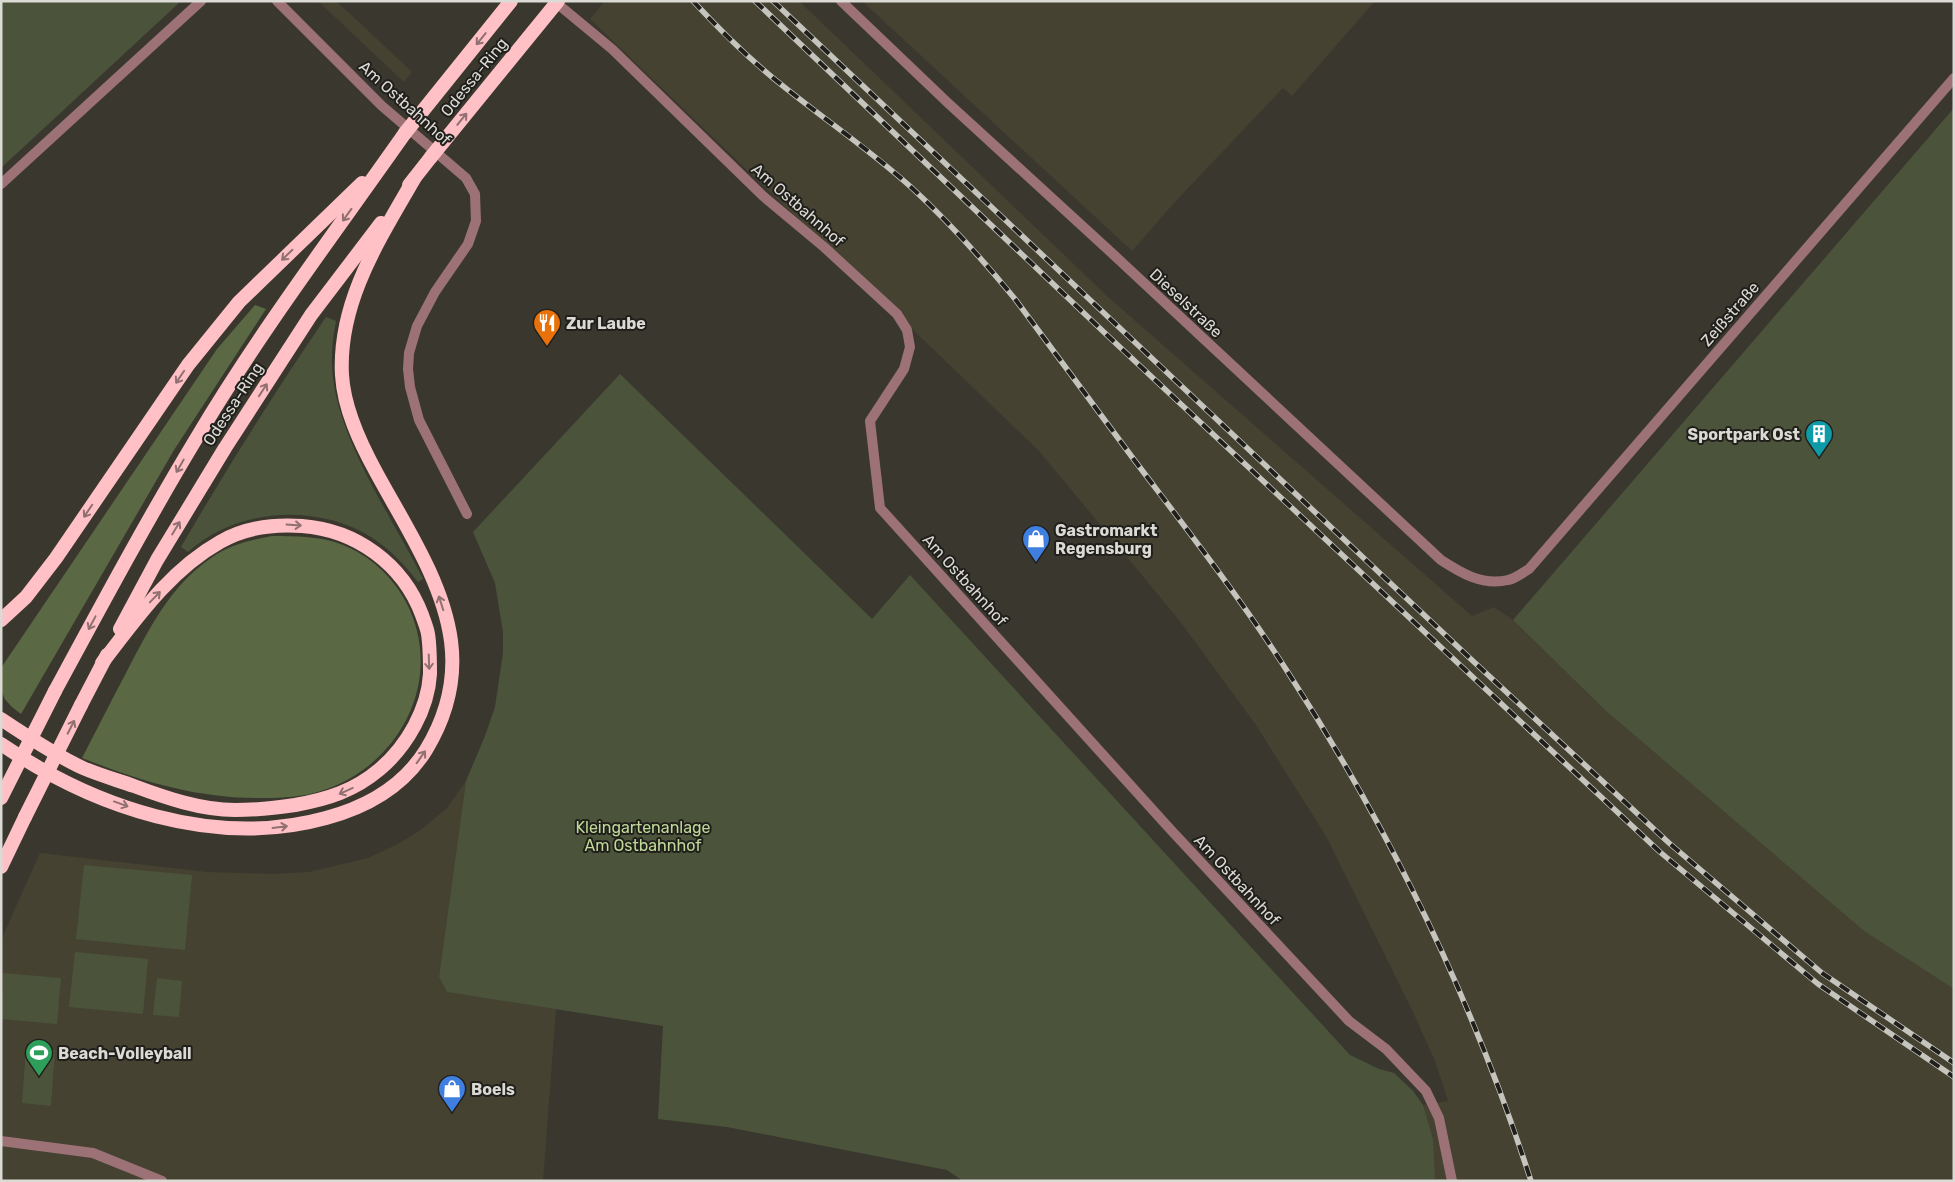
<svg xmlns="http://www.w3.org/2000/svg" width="1955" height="1182" viewBox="0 0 1955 1182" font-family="Rubik,sans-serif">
  <rect width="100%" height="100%" fill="#3a382e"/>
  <!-- built -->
  <g fill="#454232">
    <polygon points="318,1 336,1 345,9 412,72 404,82"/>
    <polygon points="605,1 799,1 1107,296 1472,616 1494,607 1513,620 1606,711 1864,931 1954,989 1954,1181 1401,1181 1433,1139 1423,1105 1448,1101 1435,1061 1413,1012 1326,836 1256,725 1179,620 1039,451 590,19"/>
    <polygon points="862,1 1375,1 1292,96 1283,88 1174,203 1132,251"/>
    <polygon points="466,781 439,977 447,992 556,1009 543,1181 1,1181 1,940 40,853 207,872 275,874 309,872 368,858 398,844 422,829 447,808"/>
  </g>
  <!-- green -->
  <g fill="#4b543b">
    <polygon points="1,1 181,1 1,168"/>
    <polygon points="1954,108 1954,989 1864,931 1606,711 1513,620"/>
    <path d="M326 317 336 321C334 332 332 343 332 355 329 429 391 514 423 579L418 582C405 565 390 549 371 537 317 503 235 508 188 552L181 547C227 468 275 392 326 317Z"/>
    <polygon points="620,374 872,619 910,575 1350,1055 1379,1069 1394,1073 1413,1091 1423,1105 1433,1139 1435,1179 1402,1179 1401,1181 963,1181 947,1170 727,1127 658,1119 663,1026 447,992 439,977 466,781 485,736 495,707 503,653 503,632 495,583 473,532"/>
    <polygon points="84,865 192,875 185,950 76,939"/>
    <polygon points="75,952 148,959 143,1014 69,1007"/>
    <polygon points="3,973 61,978 57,1024 1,1019"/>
    <polygon points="157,978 182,981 179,1017 153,1015"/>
    <polygon points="26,1048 55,1050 51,1106 22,1103"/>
  </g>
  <!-- forest -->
  <g fill="#5a6843">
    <path d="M255 305 266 309 174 450 21 714C0 698 1 695 1 668L217 349Z"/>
    <path d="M272 536C295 536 321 536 343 545 370 556 392 576 406 602 446 679 400 766 321 791 302 797 283 798 265 798 198 799 143 782 82 758 97 729 111 701 126 673 149 629 170 586 211 558 229 545 251 540 272 536Z"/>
  </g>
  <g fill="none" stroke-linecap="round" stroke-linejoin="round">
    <!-- minor -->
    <g stroke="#9c7277" stroke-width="10">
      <polyline points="277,1 382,106 466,178 475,194 476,221 468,244 435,292 417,326 409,353 408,369 410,387 419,420 467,514"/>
      <polyline points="554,1 612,49 763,196 824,247 897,314 907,330 910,347 904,369 870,421 880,508 1170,829 1349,1021 1386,1049 1426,1091 1439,1118 1452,1181"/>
      <path d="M841 1 948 103 1115 256 1441 560C1461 573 1482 586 1508 580 1515 579 1522 573 1529 569L1954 78"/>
      <polyline points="1,184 201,1"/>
      <polyline points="1,1141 93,1153 162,1181"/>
    </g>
    <!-- trunk -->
    <g stroke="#ffc0c6" stroke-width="14">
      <polyline points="409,185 431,157"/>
      <polyline points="1,620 26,597 56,558 188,365 239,302 362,183"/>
      <polyline points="120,629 157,560 225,448 311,315 381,223"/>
      <path d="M55 691C101 606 146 522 196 439 259 333 334 234 405 133"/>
      <polyline points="81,705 107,655"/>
      <path d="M1 719C25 735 57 756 83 768 99 775 117 780 134 786 166 798 201 810 235 810 255 810 275 808 295 805 328 799 354 791 380 769 407 746 428 709 430 674 430 662 430 646 428 634 427 628 424 621 422 615 403 564 356 530 302 526 274 524 244 528 220 542 170 570 136 619 102 663"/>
      <path d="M1 744C93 807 214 849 326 818 367 807 403 787 426 750 446 717 456 679 451 641 443 581 404 524 376 472 360 443 344 409 342 375 338 302 379 240 414 179"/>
      <polyline points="1,867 25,817"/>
    </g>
    <defs>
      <g id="rail">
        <path d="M693 1C718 28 744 54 772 77 818 115 868 148 912 188 949 222 983 260 1015 299 1055 353 1095 407 1135 461 1188 531 1242 600 1289 674 1392 833 1473 1001 1531 1181"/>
        <polyline points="755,1 1108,336 1660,852 1818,984 1954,1077"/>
        <polyline points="773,1 1474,662 1669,843 1822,973 1954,1063"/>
      </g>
    </defs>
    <!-- rail casing -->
    <use href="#rail" stroke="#c5c4bd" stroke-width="5.5"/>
    <!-- rail -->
    <use href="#rail" stroke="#201f1b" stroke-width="4" stroke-dasharray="11" stroke-linecap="butt"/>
    <!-- trunk-bridge -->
    <g stroke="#ffc0c6" stroke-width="14">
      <polyline points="405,133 511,1"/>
      <polyline points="431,157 558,1"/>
      <polyline points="1,798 55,691"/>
      <polyline points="25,817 81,705"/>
    </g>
  </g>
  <!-- one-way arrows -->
  <defs><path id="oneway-shaft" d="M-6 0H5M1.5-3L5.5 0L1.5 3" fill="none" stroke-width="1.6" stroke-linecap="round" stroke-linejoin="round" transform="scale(1.25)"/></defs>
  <g stroke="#907070">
    <use href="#oneway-shaft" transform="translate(481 39) rotate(129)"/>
    <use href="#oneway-shaft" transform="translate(462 119) rotate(-51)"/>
    <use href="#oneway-shaft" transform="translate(347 215) rotate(126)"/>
    <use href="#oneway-shaft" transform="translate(287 255) rotate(136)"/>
    <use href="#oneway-shaft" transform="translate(180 377) rotate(124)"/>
    <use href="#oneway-shaft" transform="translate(263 390) rotate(-57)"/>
    <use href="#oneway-shaft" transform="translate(180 466) rotate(120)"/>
    <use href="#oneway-shaft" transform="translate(88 511) rotate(124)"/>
    <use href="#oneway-shaft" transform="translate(294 525) rotate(4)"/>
    <use href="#oneway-shaft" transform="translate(176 528) rotate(-59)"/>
    <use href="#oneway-shaft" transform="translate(155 597) rotate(-46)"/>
    <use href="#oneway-shaft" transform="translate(441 603) rotate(-108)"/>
    <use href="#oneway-shaft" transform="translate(92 623) rotate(118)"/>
    <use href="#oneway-shaft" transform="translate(429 662) rotate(88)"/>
    <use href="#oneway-shaft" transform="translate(71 727) rotate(-63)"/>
    <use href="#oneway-shaft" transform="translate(421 757) rotate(-55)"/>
    <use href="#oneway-shaft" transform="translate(346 791) rotate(156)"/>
    <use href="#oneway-shaft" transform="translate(121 804) rotate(20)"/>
    <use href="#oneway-shaft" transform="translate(280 827) rotate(-7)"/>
  </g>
  <!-- icons -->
  <defs>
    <symbol id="restaurant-pin" viewBox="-11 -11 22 30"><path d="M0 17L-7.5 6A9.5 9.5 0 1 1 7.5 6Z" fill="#e8710a" stroke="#201f1b"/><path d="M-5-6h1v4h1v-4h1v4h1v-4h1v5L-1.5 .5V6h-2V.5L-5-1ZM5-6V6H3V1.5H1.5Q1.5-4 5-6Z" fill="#fff"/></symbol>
    <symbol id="building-pin" viewBox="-11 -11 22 30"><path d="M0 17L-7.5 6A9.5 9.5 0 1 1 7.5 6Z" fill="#0f9aa8" stroke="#201f1b"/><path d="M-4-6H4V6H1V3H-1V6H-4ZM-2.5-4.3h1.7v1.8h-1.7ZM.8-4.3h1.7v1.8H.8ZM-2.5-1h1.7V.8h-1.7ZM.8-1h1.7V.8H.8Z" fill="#fff"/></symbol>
    <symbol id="shop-pin" viewBox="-11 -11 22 30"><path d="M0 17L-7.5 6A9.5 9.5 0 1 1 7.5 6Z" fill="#3f7fe0" stroke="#201f1b"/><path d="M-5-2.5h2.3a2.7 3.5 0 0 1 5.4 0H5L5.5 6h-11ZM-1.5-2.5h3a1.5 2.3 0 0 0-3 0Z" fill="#fff"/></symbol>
    <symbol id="stadium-pin" viewBox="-11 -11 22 30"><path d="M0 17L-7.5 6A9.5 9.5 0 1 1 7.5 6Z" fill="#2e9e5b" stroke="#201f1b"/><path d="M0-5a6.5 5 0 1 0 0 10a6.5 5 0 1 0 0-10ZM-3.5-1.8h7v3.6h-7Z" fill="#fff"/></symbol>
  </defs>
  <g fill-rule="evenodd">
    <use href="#restaurant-pin" x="531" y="307" width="32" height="43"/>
    <use href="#building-pin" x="1803" y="418" width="32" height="43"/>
    <use href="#shop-pin" x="1020" y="523" width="32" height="43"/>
    <use href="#stadium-pin" x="23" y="1037" width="32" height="43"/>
    <use href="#shop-pin" x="436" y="1073" width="32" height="43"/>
  </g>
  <g text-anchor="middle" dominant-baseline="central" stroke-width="4" stroke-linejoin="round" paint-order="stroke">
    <!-- street labels -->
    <g font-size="16" fill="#dbdad4" stroke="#201f1b">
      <text transform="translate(474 77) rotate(-51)">Odessa-Ring</text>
      <text transform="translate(405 103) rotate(42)">Am Ostbahnhof</text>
      <text transform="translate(798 205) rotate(41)">Am Ostbahnhof</text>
      <text transform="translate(1186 303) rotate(43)">Dieselstraße</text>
      <text transform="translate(1730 314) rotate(-49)">Zeißstraße</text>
      <text transform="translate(233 404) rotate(-57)">Odessa-Ring</text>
      <text transform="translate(965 580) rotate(48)">Am Ostbahnhof</text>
      <text transform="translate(1237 880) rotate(47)">Am Ostbahnhof</text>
    </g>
    <!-- poi labels -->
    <g font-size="16" font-weight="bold" fill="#dbdad4" stroke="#201f1b" text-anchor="start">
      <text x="566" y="323">Zur Laube</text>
      <text x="1800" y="434" text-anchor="end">Sportpark Ost</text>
      <text x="1055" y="530">Gastromarkt<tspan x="1055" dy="18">Regensburg</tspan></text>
      <text x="58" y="1053">Beach-Volleyball</text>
      <text x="471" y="1089">Boels</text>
    </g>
    <!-- park labels -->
    <g font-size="16" fill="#c0d898" stroke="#201f1b">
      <text x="643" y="827">Kleingartenanlage<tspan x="643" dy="18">Am Ostbahnhof</tspan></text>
    </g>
  </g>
  <!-- border -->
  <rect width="1955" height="1182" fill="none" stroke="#dbdad4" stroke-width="5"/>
</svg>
